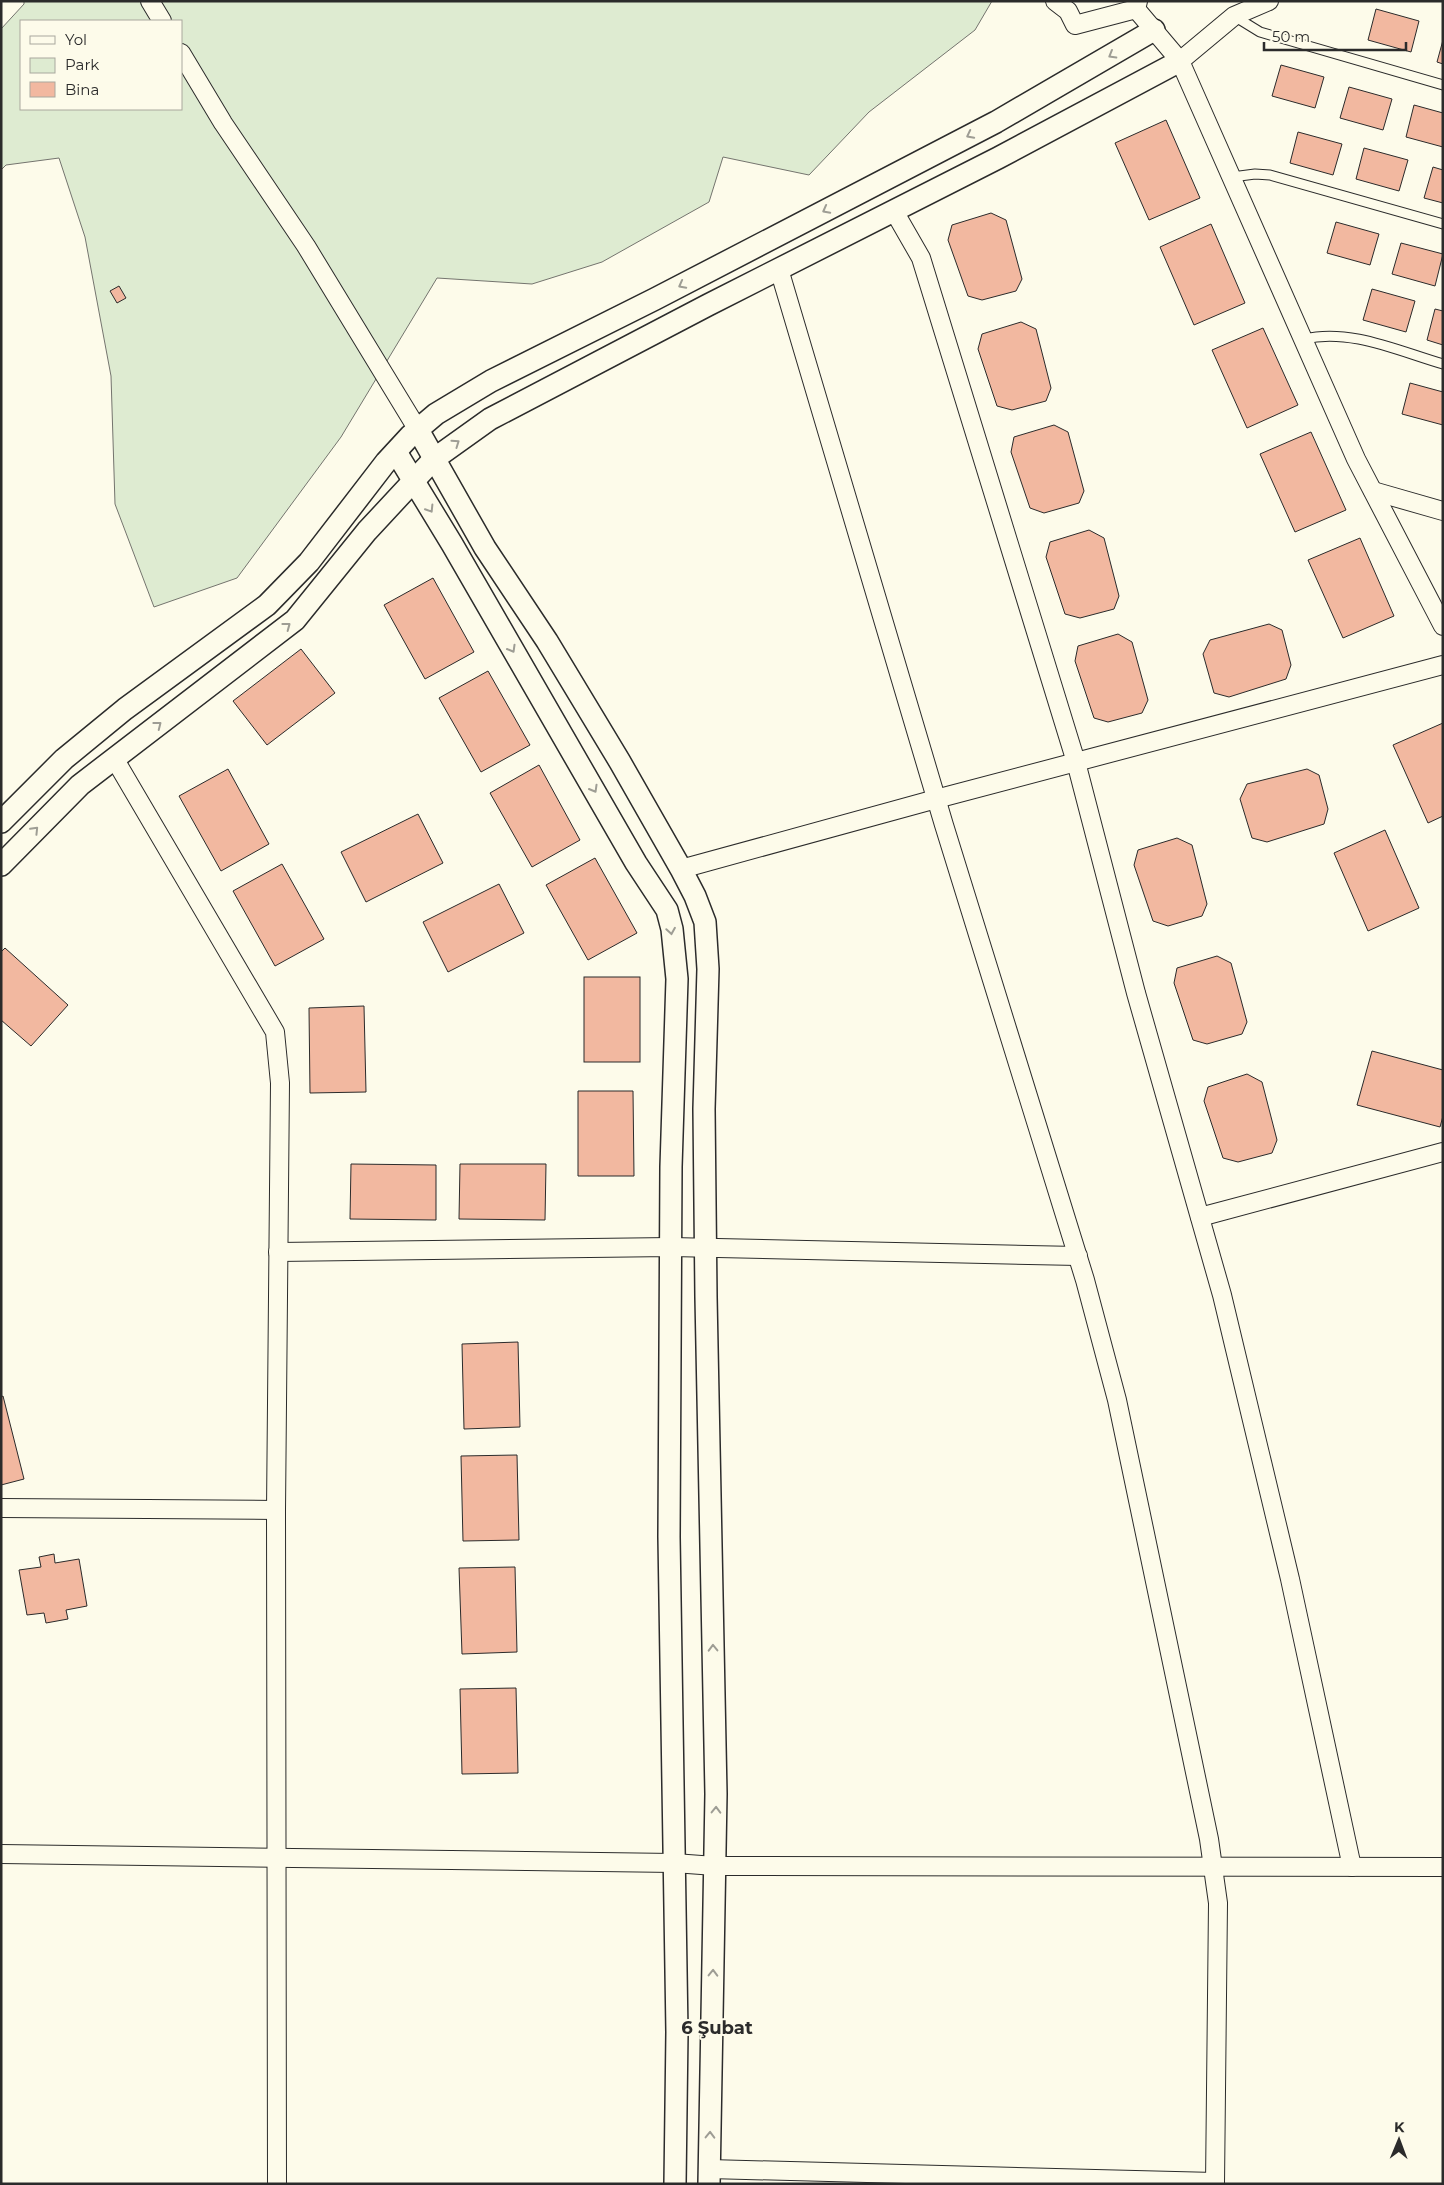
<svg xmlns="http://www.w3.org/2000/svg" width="1444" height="2185" viewBox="0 0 1444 2185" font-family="Montserrat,sans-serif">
  <rect width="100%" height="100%" fill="#fdfbea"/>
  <!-- green -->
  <path fill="#deebd1" stroke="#74746e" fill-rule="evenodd" d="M24 1H992L975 30 869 112 809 175 723 157 709 202 602 262 532 284 437 278 341 437 237 578 154 607 115 504 111 376 85 237 59 158 6 165 1 170V29L24 4ZM21 21H181V109H21Z"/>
  <!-- building -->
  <g fill="#f2b8a0" stroke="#2b2b2b">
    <polygon points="1376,9 1419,21 1411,52 1368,40"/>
    <polygon points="1443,40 1443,64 1437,62"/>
    <polygon points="1281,65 1324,77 1315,108 1272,96"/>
    <polygon points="1349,87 1392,99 1383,130 1340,118"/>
    <polygon points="1414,105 1443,113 1443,147 1406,137"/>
    <polygon points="1166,120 1200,198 1149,220 1115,143"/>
    <polygon points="1298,132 1342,144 1333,175 1290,163"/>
    <polygon points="1364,148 1408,160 1399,191 1356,179"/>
    <polygon points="1433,167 1443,170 1443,203 1424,198"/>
    <polygon points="991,213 1006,220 1022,279 1016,291 982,300 968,296 948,240 952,225"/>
    <polygon points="1336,222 1379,234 1370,265 1327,253"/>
    <polygon points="1211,224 1245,303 1194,325 1160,247"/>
    <polygon points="1401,243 1443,254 1435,286 1392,274"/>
    <polygon points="119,286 126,298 117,303 110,291"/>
    <polygon points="1372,289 1415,301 1406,332 1363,320"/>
    <polygon points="1435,309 1443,311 1443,345 1427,340"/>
    <polygon points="1021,322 1036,329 1051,388 1046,401 1012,410 997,406 978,349 982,334"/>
    <polygon points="1263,328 1298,405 1247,428 1212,350"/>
    <polygon points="1410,383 1443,392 1443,425 1402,414"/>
    <polygon points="1054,425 1068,432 1084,491 1079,503 1044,513 1030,508 1011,452 1014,437"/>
    <polygon points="1311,432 1346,510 1295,532 1260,454"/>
    <polygon points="1089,530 1104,538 1119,596 1114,609 1080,618 1065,614 1046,557 1050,542"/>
    <polygon points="1360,538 1394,616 1343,638 1308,560"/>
    <polygon points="433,578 474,652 425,679 384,605"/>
    <polygon points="1269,624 1282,630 1291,665 1286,679 1229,697 1214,693 1203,654 1210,640"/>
    <polygon points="1118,634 1132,642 1148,700 1142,713 1108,722 1094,718 1075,661 1078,646"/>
    <polygon points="301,649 335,693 267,745 233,701"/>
    <polygon points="488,671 530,745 481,772 439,698"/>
    <polygon points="1443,723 1443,816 1428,823 1393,745"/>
    <polygon points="539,765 580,840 532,867 490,793"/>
    <polygon points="228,769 269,844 221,871 179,796"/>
    <polygon points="1307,769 1319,775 1328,809 1324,824 1267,842 1252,838 1240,799 1247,784"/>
    <polygon points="418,814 443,863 366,902 341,852"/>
    <polygon points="1385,830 1419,908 1368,931 1334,853"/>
    <polygon points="1177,838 1192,845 1207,904 1202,916 1168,926 1153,921 1134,865 1138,850"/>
    <polygon points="595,858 637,933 588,960 546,885"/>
    <polygon points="282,864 324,939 275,966 233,891"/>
    <polygon points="499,884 524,933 448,972 423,922"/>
    <polygon points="5,948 68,1005 31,1046 1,1020 1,952"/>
    <polygon points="1217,956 1231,963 1247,1022 1242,1034 1207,1044 1193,1040 1174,983 1177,968"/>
    <rect x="584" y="977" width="56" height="85"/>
    <polygon points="364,1006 366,1092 310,1093 309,1008"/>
    <polygon points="1372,1051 1443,1070 1443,1116 1440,1127 1357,1105"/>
    <polygon points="1247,1074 1262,1082 1277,1140 1272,1153 1238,1162 1223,1158 1204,1101 1208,1087"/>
    <polygon points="578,1091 633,1091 634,1176 578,1176"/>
    <polygon points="351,1164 436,1165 436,1220 350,1219"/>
    <polygon points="460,1164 546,1164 545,1220 459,1219"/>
    <polygon points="518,1342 520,1427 464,1429 462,1344"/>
    <polygon points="3,1396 24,1479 1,1485 1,1397"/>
    <polygon points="517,1455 519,1540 463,1541 461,1456"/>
    <polygon points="54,1554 55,1563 79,1559 87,1606 66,1610 68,1619 46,1623 44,1613 27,1615 19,1570 41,1567 39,1557"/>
    <polygon points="515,1567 517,1652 462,1654 459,1568"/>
    <polygon points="516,1688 518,1773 462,1774 460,1689"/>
  </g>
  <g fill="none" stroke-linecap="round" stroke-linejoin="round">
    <defs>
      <g id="service">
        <polyline points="1234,16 1260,32 1443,85"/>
        <polyline points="1232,177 1255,174 1270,175 1443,224"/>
        <path d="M1304 339C1350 328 1398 351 1443 364"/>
      </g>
      <g id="minor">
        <polyline points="150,1 162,21"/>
        <polyline points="1055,1 1068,11 1075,25 1136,9 1138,1"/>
        <polyline points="1136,9 1180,61 1234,16 1269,1"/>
        <polyline points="181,53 223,123 306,246 418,430"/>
        <polyline points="1180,61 1356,459 1443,626"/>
        <polyline points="894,211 921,258 1076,762 1136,993 1222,1295 1290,1579 1352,1867"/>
        <polyline points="779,269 944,825 1085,1280 1117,1400 1209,1839 1218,1903 1215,2184"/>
        <polyline points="1373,491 1443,511"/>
        <polyline points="114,758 275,1032 280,1083 276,1510 277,2184"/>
        <polyline points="681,869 936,799 1443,665"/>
        <polyline points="1200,1217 1443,1152"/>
        <polyline points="278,1252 671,1247 1078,1256"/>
        <polyline points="1,1508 276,1510"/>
        <polyline points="1,1854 674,1863 715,1866 1443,1867"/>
        <polyline points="709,2169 1215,2182"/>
      </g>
      <g id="tertiary">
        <polyline points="418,430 485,548 547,641 620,762 681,869 695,896 705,922 708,969 704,1109 706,1297 716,1794 709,2184"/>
        <polyline points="396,452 452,544 636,863 667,910 672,929 677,979 671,1167 669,1537 677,2032 675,2184"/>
        <polyline points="1,822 64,759 125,709 267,605 309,562 386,462 410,436 436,414 491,381 655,299 996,122 1154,30"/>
        <polyline points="1,865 80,785 295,620 367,531 434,459 490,419 708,305 998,158 1180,61"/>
      </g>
    </defs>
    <!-- service casing -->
    <use href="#service" stroke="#2b2b2b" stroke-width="11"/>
    <!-- minor casing -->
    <use href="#minor" stroke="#2b2b2b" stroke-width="20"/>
    <!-- tertiary casing -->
    <use href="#tertiary" stroke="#2b2b2b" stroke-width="24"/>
    <!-- service -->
    <use href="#service" stroke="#fdfbea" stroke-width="9"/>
    <!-- minor -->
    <use href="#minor" stroke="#fdfbea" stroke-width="18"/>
    <!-- tertiary -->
    <use href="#tertiary" stroke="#fdfbea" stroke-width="21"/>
  </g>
  <!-- one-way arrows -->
  <defs><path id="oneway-chevron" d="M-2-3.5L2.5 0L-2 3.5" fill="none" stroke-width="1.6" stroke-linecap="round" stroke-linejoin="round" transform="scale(1.25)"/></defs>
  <g stroke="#9e9d94">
    <use href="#oneway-chevron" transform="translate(1112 55) rotate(150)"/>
    <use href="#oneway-chevron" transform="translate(970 135) rotate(153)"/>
    <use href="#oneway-chevron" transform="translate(826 210) rotate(152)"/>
    <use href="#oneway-chevron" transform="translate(682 285) rotate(152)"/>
    <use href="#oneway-chevron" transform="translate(456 443) rotate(-35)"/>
    <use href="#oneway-chevron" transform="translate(430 509) rotate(58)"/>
    <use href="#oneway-chevron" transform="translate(287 626) rotate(-37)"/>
    <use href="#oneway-chevron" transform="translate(512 649) rotate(60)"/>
    <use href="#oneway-chevron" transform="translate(158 725) rotate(-38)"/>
    <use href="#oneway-chevron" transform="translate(594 789) rotate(60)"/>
    <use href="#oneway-chevron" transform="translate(35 830) rotate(-46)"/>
    <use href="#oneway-chevron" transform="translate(671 931) rotate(81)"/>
    <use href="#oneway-chevron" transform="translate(713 1648) rotate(-91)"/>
    <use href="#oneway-chevron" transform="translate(716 1810) rotate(-89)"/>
    <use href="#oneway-chevron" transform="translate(713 1973) rotate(-89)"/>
    <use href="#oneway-chevron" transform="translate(710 2135) rotate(-89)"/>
  </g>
  <g text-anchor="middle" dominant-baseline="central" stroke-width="4" stroke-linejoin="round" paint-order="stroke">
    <!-- district labels -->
    <g font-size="18" font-weight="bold" fill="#2b2b2b" stroke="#fdfbea">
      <text x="717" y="2028">6 Şubat</text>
    </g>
  </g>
  <!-- border -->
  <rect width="1444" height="2185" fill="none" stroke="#2b2b2b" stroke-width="5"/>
  <!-- legend -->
  <rect x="20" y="20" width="162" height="90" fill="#fdfbea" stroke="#a9a89e"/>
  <rect x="30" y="36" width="25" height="8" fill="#fdfbea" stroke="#a9a89e"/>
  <text x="65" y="45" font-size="15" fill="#2b2b2b">Yol</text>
  <rect x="30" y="58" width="25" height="15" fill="#deebd1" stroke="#a9a89e"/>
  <text x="65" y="70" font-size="15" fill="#2b2b2b">Park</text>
  <rect x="30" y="82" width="25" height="15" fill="#f2b8a0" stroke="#a9a89e"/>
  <text x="65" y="95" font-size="15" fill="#2b2b2b">Bina</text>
  <!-- north arrow -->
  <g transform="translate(1399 2140) rotate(1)" stroke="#fdfbea" stroke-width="4" paint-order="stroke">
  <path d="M0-4L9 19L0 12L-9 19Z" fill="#2b2b2b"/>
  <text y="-8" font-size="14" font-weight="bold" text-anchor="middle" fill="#2b2b2b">K</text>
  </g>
  <!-- scale -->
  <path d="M1264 42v8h142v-8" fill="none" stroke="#2b2b2b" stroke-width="2.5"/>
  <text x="1272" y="42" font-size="15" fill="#2b2b2b" stroke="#fdfbea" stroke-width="4" paint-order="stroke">50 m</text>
</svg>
